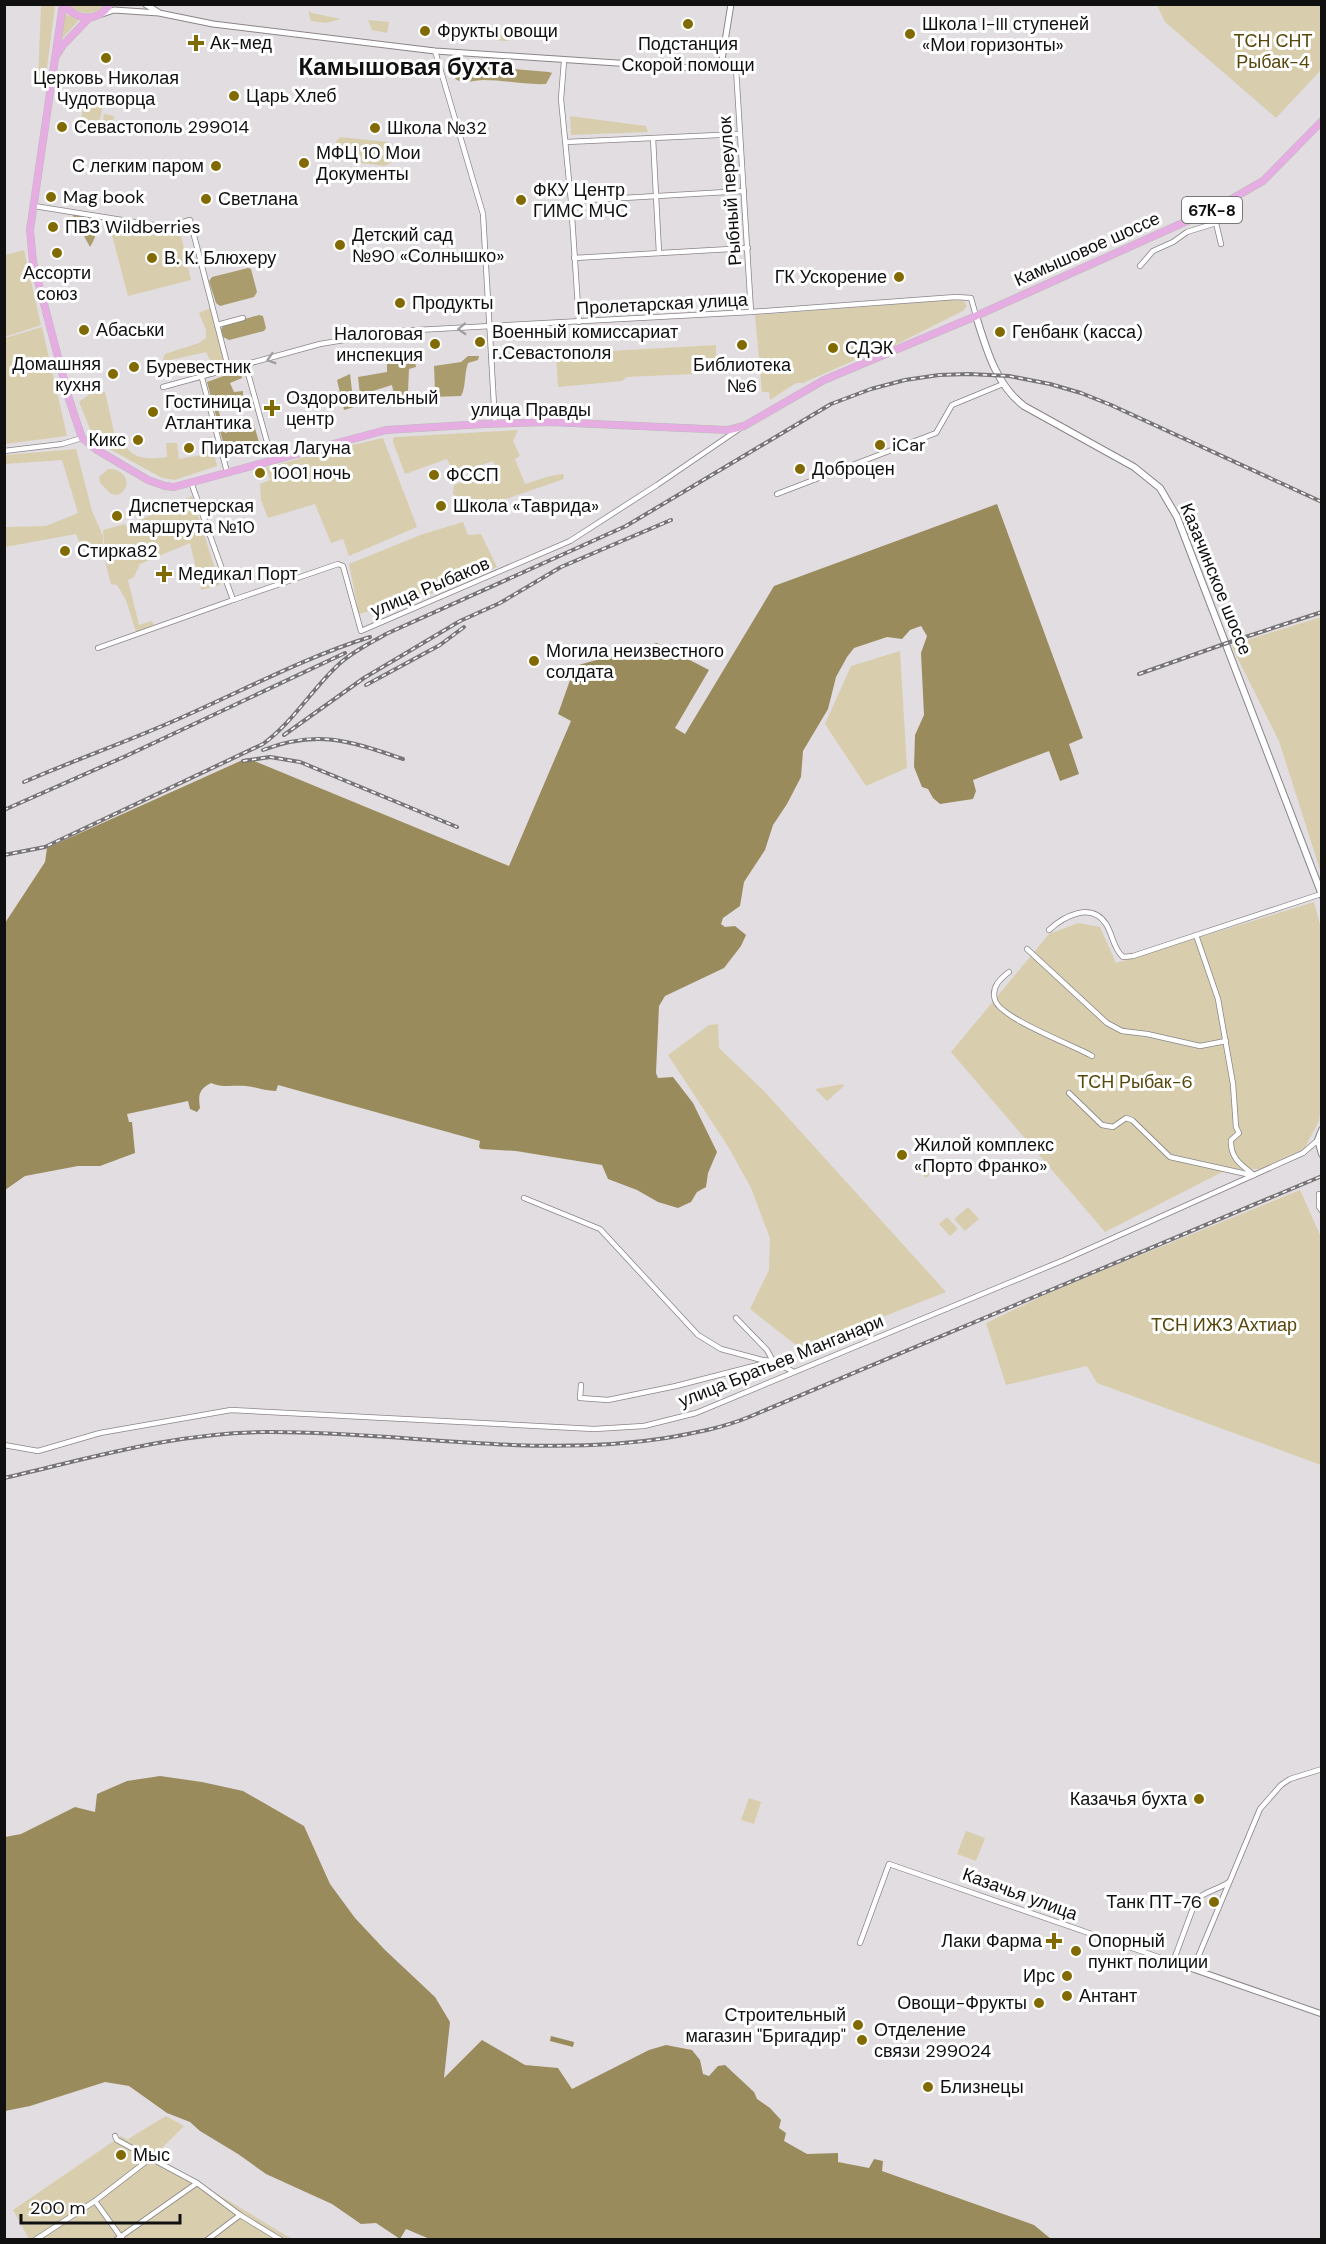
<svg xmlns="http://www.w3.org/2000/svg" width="1326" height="2244" viewBox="0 0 1326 2244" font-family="'DM Sans',sans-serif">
  <rect width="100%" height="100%" fill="#e2dde1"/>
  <!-- green -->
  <g fill="#d8ceae">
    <polygon points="41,5 55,6 45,83 38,81"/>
    <path d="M69 5H105C94 16 80 15 69 5Z"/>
    <polygon points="1157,5 1321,5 1321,70 1276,118 1165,22"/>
    <polygon points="308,11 312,13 341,19 326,23 311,21"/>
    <polygon points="65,14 79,20 61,40"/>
    <polygon points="368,20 389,22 387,33 372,30"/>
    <polygon points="445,26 508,34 508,41 445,37"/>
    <polygon points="84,102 103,105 98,128 80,125"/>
    <polygon points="104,114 114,116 112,133 101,132"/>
    <polygon points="570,116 646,126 648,132 571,135"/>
    <polygon points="398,120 420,123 418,136 396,134"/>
    <path d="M340 137 388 142 395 150 392 162 385 166 337 160C332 150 332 145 340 137Z"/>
    <polygon points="109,224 161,231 179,227 191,280 128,296"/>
    <polygon points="24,250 41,325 5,337 5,255"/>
    <polygon points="953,300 964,301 967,306 963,311 879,353 862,357 803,383 796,383 770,400 769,392 762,392 755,315"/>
    <polygon points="210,308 225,362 212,364 206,352 162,362 165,354 199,343 206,338 206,330 199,313"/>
    <polygon points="42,327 67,436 5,444 5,338"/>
    <polygon points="716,345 716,373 627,377 622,381 558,387 556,354"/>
    <path d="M94 391 105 392 117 445 124 443C133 461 151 459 167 457L166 443H177L179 459 201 455V439L210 437 217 466 175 480 162 478 95 441 79 402Z"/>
    <polygon points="518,430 513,441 520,456 515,459 525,484 550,476 563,474 564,479 494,503 495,508 490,511 467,510 453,516 451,511 460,507 455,495 453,494 454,485 469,479 496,475 498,472 493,461 458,473 455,467 452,469 447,459 405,474 393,442 393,438 396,437"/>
    <polygon points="383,438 417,527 349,556 343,539 331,543 315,504 268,518 261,500 260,484 270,480 266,468 330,450"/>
    <polygon points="76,449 92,511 103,536 103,545 80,544 76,534 5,547 5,527 46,526 78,513 62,460 5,464 5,455"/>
    <path d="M108 469C124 468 135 485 118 495L111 494 100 483 99 477Z"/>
    <polygon points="192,496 220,585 201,590 190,543 140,564 134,577 128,580 139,625 152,621 154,626 136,632 126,600 117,585 111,584 106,565 103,530 125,524 131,534 140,527 140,520"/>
    <polygon points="463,522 468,535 481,534 497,567 376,616 373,610 359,614 349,564 423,534"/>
    <polygon points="1321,617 1322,617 1321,873 1279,741 1231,645"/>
    <polygon points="900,651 907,768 866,786 825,724 851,666"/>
    <polygon points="1314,902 1322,932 1322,1095 1319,1121 1304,1149 1260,1169 1228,1169 1105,1232 951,1052 1049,934 1078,923 1100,927 1116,963"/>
    <polygon points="718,1024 719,1048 764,1091 946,1292 801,1349 750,1309 769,1270 770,1238 751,1188 729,1148 668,1055 709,1025"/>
    <polygon points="843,1084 844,1086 827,1101 815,1089"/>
    <polygon points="931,1158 939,1166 926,1178 918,1170"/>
    <polygon points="1300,1190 1321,1237 1321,1465 1097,1383 1087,1366 1006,1385 986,1323 1060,1288"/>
    <polygon points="968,1207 979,1219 965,1231 954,1219"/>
    <polygon points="947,1217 958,1229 950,1236 939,1224"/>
    <polygon points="749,1798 761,1802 754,1824 741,1820"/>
    <polygon points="966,1831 985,1838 976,1861 957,1854"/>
    <polygon points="166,2116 184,2126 154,2156 292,2239 29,2239 13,2210 121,2136 131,2142 128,2139"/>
  </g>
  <!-- forest -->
  <g fill="#ab9c6d">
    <path d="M452 64 549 72 552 73 546 84C525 85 505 80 484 80 477 80 468 83 460 81 453 80 452 72 450 66Z"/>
    <path d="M72 214 96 217C100 226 95 239 90 247Z"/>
    <polygon points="248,268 251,269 257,292 254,297 220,306 216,303 209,281 212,277"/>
    <polygon points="259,315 263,316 266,328 264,331 229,340 223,337 221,329 224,325"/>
    <path d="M468 356H479L478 360 468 363C464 374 466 388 461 396L432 397V393L435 390 434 366 461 362Z"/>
    <polygon points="414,358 416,367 409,369 408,391 417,394 416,399 395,399 392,385 360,395 358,377 387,372 387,359"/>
    <polygon points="240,370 242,378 230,383 234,392 243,391 243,397 217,405 225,433 254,425 261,449 243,453 237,441 224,446 207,382"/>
    <polygon points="350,374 354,407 344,410 337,380"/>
  </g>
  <!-- water -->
  <g fill="#9a8b5d">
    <path d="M997 504 1083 738 1069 744 1079 774 1060 781 1049 751 973 780 976 791 973 799 940 804 933 798 928 789 922 787 914 767 915 735 924 715 921 653 927 636 921 626 910 630 902 639 887 637 854 648 847 657 836 677 828 709 803 751 801 777 787 804 773 825 765 850 744 882 740 906 723 918 721 924 725 927 735 926 746 935 741 946 724 968 665 996 659 1006 656 1073 658 1078 673 1077 693 1103 717 1152 708 1173 706 1187 697 1192 691 1202 678 1208 658 1202 637 1190 608 1179 602 1165 516 1151 481 1149 479 1147 480 1141 278 1085 276 1091C265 1091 256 1087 246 1086 234 1085 222 1088 211 1083 199 1089 198 1095 200 1108L197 1112 190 1109 188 1101 127 1114 129 1122H132L135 1153 100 1166H78L25 1176 5 1190V923L45 862 47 848 247 758 509 866 571 721 558 714 575 666 657 643 709 670 675 728 685 734 774 586Z"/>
    <polygon points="160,1776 202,1782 243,1791 304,1826 330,1884 355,1918 385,1950 435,1997 450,2022 444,2078 482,2040 525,2065 558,2068 572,2089 649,2050 666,2045 692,2050 700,2060 703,2074 709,2076 718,2066 725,2065 754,2092 757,2099 770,2108 781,2120 779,2128 786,2133 784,2141 807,2154 838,2153 838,2162 869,2168 874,2159 883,2161 882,2171 1034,2225 1051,2239 432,2240 406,2229 400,2239 376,2223 361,2224 332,2204 266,2174 238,2154 200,2131 190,2122 167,2113 129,2086 105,2082 30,2106 5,2111 5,1837 21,1834 75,1807 95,1812 97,1794 127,1781"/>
    <polygon points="551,2036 574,2042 573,2047 550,2041"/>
  </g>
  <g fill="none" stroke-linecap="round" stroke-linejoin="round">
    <defs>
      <g id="minor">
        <polyline points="435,51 483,214 495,423"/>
        <polyline points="564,61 561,99 571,201 579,322"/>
        <polyline points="721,66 736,68 751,312"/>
        <polyline points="653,138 659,253"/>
        <polyline points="566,142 740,134"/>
        <polyline points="571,201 744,191"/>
        <polyline points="34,206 166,227 190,220 229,371"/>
        <polyline points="574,258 748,248"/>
        <polyline points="1140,266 1153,251 1173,242 1187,232 1216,223 1221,244"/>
        <polyline points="217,325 243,318"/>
        <polyline points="246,366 272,460"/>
        <polyline points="202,378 227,472"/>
        <polyline points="163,387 320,344 398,331 751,312 956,297 971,298 976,316"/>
        <polyline points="4,451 62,444 82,438"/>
        <polyline points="191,482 233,600 338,564 343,566 361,631 570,541 657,485 739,429"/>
        <polyline points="777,494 936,433 952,405 1003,384"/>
        <polyline points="98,648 233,600"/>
        <path d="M1049 930C1063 917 1091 901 1106 924 1113 935 1113 948 1123 957L1133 956 1321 894"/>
        <path d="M1196 935 1218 999 1233 1084 1236 1127 1239 1133 1231 1140C1230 1158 1241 1165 1254 1175"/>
        <polyline points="1027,949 1107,1023 1122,1031 1147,1034 1200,1046 1226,1041"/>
        <path d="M1009 972C1000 979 991 987 995 1000 1000 1018 1073 1045 1092 1056"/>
        <polyline points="1069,1093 1102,1125 1113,1127 1126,1118 1132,1120 1170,1157 1251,1175"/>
        <polyline points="1319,1194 1319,1207 1322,1211"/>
        <polyline points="524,1198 600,1229 698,1335 721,1349 762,1360 773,1361"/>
        <polyline points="736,1318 767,1350 773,1361"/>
        <polyline points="581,1385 580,1398 608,1400 676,1386 773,1361 792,1371"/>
        <polyline points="4,1445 38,1451 100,1433 231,1410 594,1429 644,1426 696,1413 1064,1260 1303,1153 1318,1140"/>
        <polyline points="860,1943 889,1864 1193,1969 1260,1809 1281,1785 1290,1779 1322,1769"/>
        <path d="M1173 1962 1196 1900C1205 1891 1218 1890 1229 1882"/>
        <polyline points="115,2136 117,2140 197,2183 240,2215 281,2240"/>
        <polyline points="95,2201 123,2240"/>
        <polyline points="35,2240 95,2201 152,2157"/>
        <polyline points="116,2240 197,2183"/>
        <polyline points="207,2240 240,2215"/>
      </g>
      <g id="tertiary">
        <polyline points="145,4 158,12"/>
        <polyline points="102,14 114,10 159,13 213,24 435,51 707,69 721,66 731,4"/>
        <polyline points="1193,1969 1322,2014"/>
      </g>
      <g id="secondary">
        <path d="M976 316C986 348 996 385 1024 406L1134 467 1160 488 1177 517 1322 895"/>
        <polyline points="1322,1130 1318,1140 1322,1154"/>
      </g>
      <g id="primary">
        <polyline points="63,4 30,230 33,262 69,399 82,438 97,450 148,480 165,486 174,487 386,430 484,424 550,422 728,430 744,426 824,380 976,316 1216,208 1263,181 1322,121"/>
        <path d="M63 4C77 21 97 23 110 4"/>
        <polyline points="56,56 63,45 89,18"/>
      </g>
    </defs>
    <!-- minor casing -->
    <use href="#minor" stroke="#898589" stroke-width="6"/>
    <!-- tertiary casing -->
    <use href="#tertiary" stroke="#898589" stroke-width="7"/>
    <!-- secondary casing -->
    <use href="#secondary" stroke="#898589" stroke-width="8"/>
    <!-- primary casing -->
    <use href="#primary" stroke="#bcbcbc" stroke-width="8"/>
    <!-- minor -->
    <use href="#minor" stroke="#fff" stroke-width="4.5"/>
    <!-- tertiary -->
    <use href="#tertiary" stroke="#fff" stroke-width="5"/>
    <!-- secondary -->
    <use href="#secondary" stroke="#fff" stroke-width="6"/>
    <!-- primary -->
    <use href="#primary" stroke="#e5ade2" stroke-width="7"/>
    <defs>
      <g id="rail">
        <polyline points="1139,674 1227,643 1322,612"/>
        <polyline points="366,685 440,645 464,627"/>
        <polyline points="284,735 364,678 460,621 500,603 561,567 671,520"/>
        <path d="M263 750C318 729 350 741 403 759"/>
        <polyline points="243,761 270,757 300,762 457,827"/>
        <path d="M24 782C77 759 132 740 185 716 246 689 306 657 370 637"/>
        <polyline points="4,810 126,756 345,653"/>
        <path d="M4 855 45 847 263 744C292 723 310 692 336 667 350 653 369 644 386 634L626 526 831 404 871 389 905 380 939 375 969 374 1009 376 1050 384 1081 393 1111 405 1322 502"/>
        <path d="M4 1478C91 1458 178 1432 267 1432 400 1431 533 1459 666 1438 695 1433 722 1428 749 1417L1322 1176"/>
      </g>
    </defs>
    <!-- rail casing -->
    <use href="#rail" stroke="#777477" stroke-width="4"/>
    <!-- rail -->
    <use href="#rail" stroke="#fff" stroke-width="1.5" stroke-dasharray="4.5" stroke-linecap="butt"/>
  </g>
  <!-- one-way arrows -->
  <defs><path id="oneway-chevron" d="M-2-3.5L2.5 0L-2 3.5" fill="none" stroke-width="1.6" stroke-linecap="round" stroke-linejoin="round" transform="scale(1.5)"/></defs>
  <g stroke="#a09fa0">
    <use href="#oneway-chevron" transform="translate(462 329) rotate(177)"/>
    <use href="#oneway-chevron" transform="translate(271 359) rotate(163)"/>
  </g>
  <!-- markers -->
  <g fill="#826a02" stroke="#fff" stroke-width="2">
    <circle cx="688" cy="24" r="6"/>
    <circle cx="425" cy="31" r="6"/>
    <circle cx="910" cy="34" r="6"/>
    <path d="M193 34h6v6h6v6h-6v6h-6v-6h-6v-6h6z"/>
    <circle cx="106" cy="58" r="6"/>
    <circle cx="234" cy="96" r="6"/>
    <circle cx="62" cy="127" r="6"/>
    <circle cx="375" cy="128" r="6"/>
    <circle cx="304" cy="163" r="6"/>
    <circle cx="216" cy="166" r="6"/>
    <circle cx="51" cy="197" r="6"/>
    <circle cx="206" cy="199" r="6"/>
    <circle cx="521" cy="200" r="6"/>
    <circle cx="53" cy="227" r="6"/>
    <circle cx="340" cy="245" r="6"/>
    <circle cx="57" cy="253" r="6"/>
    <circle cx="152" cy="258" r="6"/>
    <circle cx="899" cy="277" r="6"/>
    <circle cx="400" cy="303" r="6"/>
    <circle cx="84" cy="330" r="6"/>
    <circle cx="1000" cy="332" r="6"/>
    <circle cx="480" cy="342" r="6"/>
    <circle cx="435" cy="344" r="6"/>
    <circle cx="742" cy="345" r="6"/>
    <circle cx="833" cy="348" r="6"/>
    <circle cx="134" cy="367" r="6"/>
    <circle cx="113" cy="374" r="6"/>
    <path d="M269 399h6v6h6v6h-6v6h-6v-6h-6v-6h6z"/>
    <circle cx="153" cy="412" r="6"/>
    <circle cx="138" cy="440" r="6"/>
    <circle cx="880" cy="445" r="6"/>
    <circle cx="189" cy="448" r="6"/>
    <circle cx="800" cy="469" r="6"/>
    <circle cx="260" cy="473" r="6"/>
    <circle cx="434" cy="475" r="6"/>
    <circle cx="441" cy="506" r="6"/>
    <circle cx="117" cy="516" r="6"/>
    <circle cx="65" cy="551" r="6"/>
    <path d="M161 565h6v6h6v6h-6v6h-6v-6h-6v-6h6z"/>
    <circle cx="534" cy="661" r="6"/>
    <circle cx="902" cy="1155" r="6"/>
    <circle cx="1199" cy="1799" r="6"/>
    <circle cx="1214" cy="1902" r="6"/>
    <path d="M1051 1932h6v6h6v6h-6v6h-6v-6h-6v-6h6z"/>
    <circle cx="1076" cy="1951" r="6"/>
    <circle cx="1067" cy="1976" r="6"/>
    <circle cx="1067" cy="1996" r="6"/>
    <circle cx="1039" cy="2003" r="6"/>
    <circle cx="858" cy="2025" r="6"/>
    <circle cx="862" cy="2040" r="6"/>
    <circle cx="928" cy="2087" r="6"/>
    <circle cx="121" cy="2155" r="6"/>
  </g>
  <g text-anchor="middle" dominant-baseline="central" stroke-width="6" stroke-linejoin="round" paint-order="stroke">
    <!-- shield labels -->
    <rect fill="#fff" stroke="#585858" stroke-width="1.5" x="1182" y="197" width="60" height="26" rx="4.5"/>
    <g font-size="16" font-weight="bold" fill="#111011">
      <text x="1212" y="210">67К-8</text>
    </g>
    <!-- poi labels -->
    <g font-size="18" fill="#111011" stroke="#fff" text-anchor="start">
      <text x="922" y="24">Школа I-III ступеней<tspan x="922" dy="21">«Мои горизонты»</tspan></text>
      <text x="437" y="31">Фрукты овощи</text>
      <text x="210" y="43">Ак-мед</text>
      <text x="688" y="44" text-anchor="middle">Подстанция<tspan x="688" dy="21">Скорой помощи</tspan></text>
      <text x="106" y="78" text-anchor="middle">Церковь Николая<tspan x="106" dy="21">Чудотворца</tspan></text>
      <text x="246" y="96">Царь Хлеб</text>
      <text x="74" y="127">Севастополь 299014</text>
      <text x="387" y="128">Школа №32</text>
      <text x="316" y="153">МФЦ 10 Мои<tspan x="316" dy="21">Документы</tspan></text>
      <text x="204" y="166" text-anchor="end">С легким паром</text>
      <text x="533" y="190">ФКУ Центр<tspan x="533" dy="21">ГИМС МЧС</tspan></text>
      <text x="63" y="197">Mag book</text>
      <text x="218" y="199">Светлана</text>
      <text x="65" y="227">ПВЗ Wildberries</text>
      <text x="352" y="235">Детский сад<tspan x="352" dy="21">№90 «Солнышко»</tspan></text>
      <text x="164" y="258">В. К. Блюхеру</text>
      <text x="57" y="273" text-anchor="middle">Ассорти<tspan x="57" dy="21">союз</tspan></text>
      <text x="887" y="277" text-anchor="end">ГК Ускорение</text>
      <text x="412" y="303">Продукты</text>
      <text x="96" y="330">Абаськи</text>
      <text x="492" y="332">Военный комиссариат<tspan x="492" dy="21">г.Севастополя</tspan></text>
      <text x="1012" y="332">Генбанк (касса)</text>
      <text x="423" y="334" text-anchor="end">Налоговая<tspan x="423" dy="21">инспекция</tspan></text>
      <text x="845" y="348">СДЭК</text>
      <text x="101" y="364" text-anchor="end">Домашняя<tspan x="101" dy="21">кухня</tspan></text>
      <text x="742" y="365" text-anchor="middle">Библиотека<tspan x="742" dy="21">№6</tspan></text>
      <text x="146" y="367">Буревестник</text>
      <text x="286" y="398">Оздоровительный<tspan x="286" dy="21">центр</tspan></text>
      <text x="165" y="402">Гостиница<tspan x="165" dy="21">Атлантика</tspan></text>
      <text x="126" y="440" text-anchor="end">Кикс</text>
      <text x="892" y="445">iCar</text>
      <text x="201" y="448">Пиратская Лагуна</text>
      <text x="812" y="469">Доброцен</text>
      <text x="272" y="473">1001 ночь</text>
      <text x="446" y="475">ФССП</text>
      <text x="129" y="506">Диспетчерская<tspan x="129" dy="21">маршрута №10</tspan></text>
      <text x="453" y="506">Школа «Таврида»</text>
      <text x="77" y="551">Стирка82</text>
      <text x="178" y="574">Медикал Порт</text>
      <text x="546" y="651">Могила неизвестного<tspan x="546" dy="21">солдата</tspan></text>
      <text x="914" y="1145">Жилой комплекс<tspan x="914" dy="21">«Порто Франко»</tspan></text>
      <text x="1187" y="1799" text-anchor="end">Казачья бухта</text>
      <text x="1202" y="1902" text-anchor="end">Танк ПТ-76</text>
      <text x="1042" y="1941" text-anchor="end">Лаки Фарма</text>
      <text x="1088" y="1941">Опорный<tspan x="1088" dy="21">пункт полиции</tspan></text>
      <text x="1055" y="1976" text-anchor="end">Ирс</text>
      <text x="1079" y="1996">Антант</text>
      <text x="1027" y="2003" text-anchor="end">Овощи-Фрукты</text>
      <text x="846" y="2015" text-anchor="end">Строительный<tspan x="846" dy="21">магазин "Бригадир"</tspan></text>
      <text x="874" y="2030">Отделение<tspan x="874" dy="21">связи 299024</tspan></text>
      <text x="940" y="2087">Близнецы</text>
      <text x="133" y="2155">Мыс</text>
    </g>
    <!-- park labels -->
    <g font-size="18" fill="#57470b" stroke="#fff">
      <text x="1273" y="41">ТСН СНТ<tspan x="1273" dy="21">Рыбак-4</tspan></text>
      <text x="1135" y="1082">ТСН Рыбак-6</text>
      <text x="1224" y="1325">ТСН ИЖЗ Ахтиар</text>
    </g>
    <!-- street labels -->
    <g font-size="18" fill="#111011" stroke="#fff">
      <text transform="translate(730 191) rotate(-94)">Рыбный переулок</text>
      <text transform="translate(1087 249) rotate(-24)">Камышовое шоссе</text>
      <text transform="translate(662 304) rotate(-3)">Пролетарская улица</text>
      <text x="531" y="410">улица Правды</text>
      <text transform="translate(1216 579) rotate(68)">Казачинское шоссе</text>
      <text transform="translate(430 587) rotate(-23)">улица Рыбаков</text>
      <text transform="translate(781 1361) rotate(-22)">улица Братьев Манганари</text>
      <text transform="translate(1020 1894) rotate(20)">Казачья улица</text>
    </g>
    <!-- district labels -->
    <g font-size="24" font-weight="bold" fill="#111011" stroke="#fff">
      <text x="406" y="66">Камышовая бухта</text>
    </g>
  </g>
  <!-- border -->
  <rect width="1326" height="2244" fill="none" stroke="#111011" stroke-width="12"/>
  <!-- scale -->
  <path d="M21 2214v9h159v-9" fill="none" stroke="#111011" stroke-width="3"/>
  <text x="30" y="2214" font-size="18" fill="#111011" stroke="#ffffff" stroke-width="4.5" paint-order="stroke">200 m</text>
</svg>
